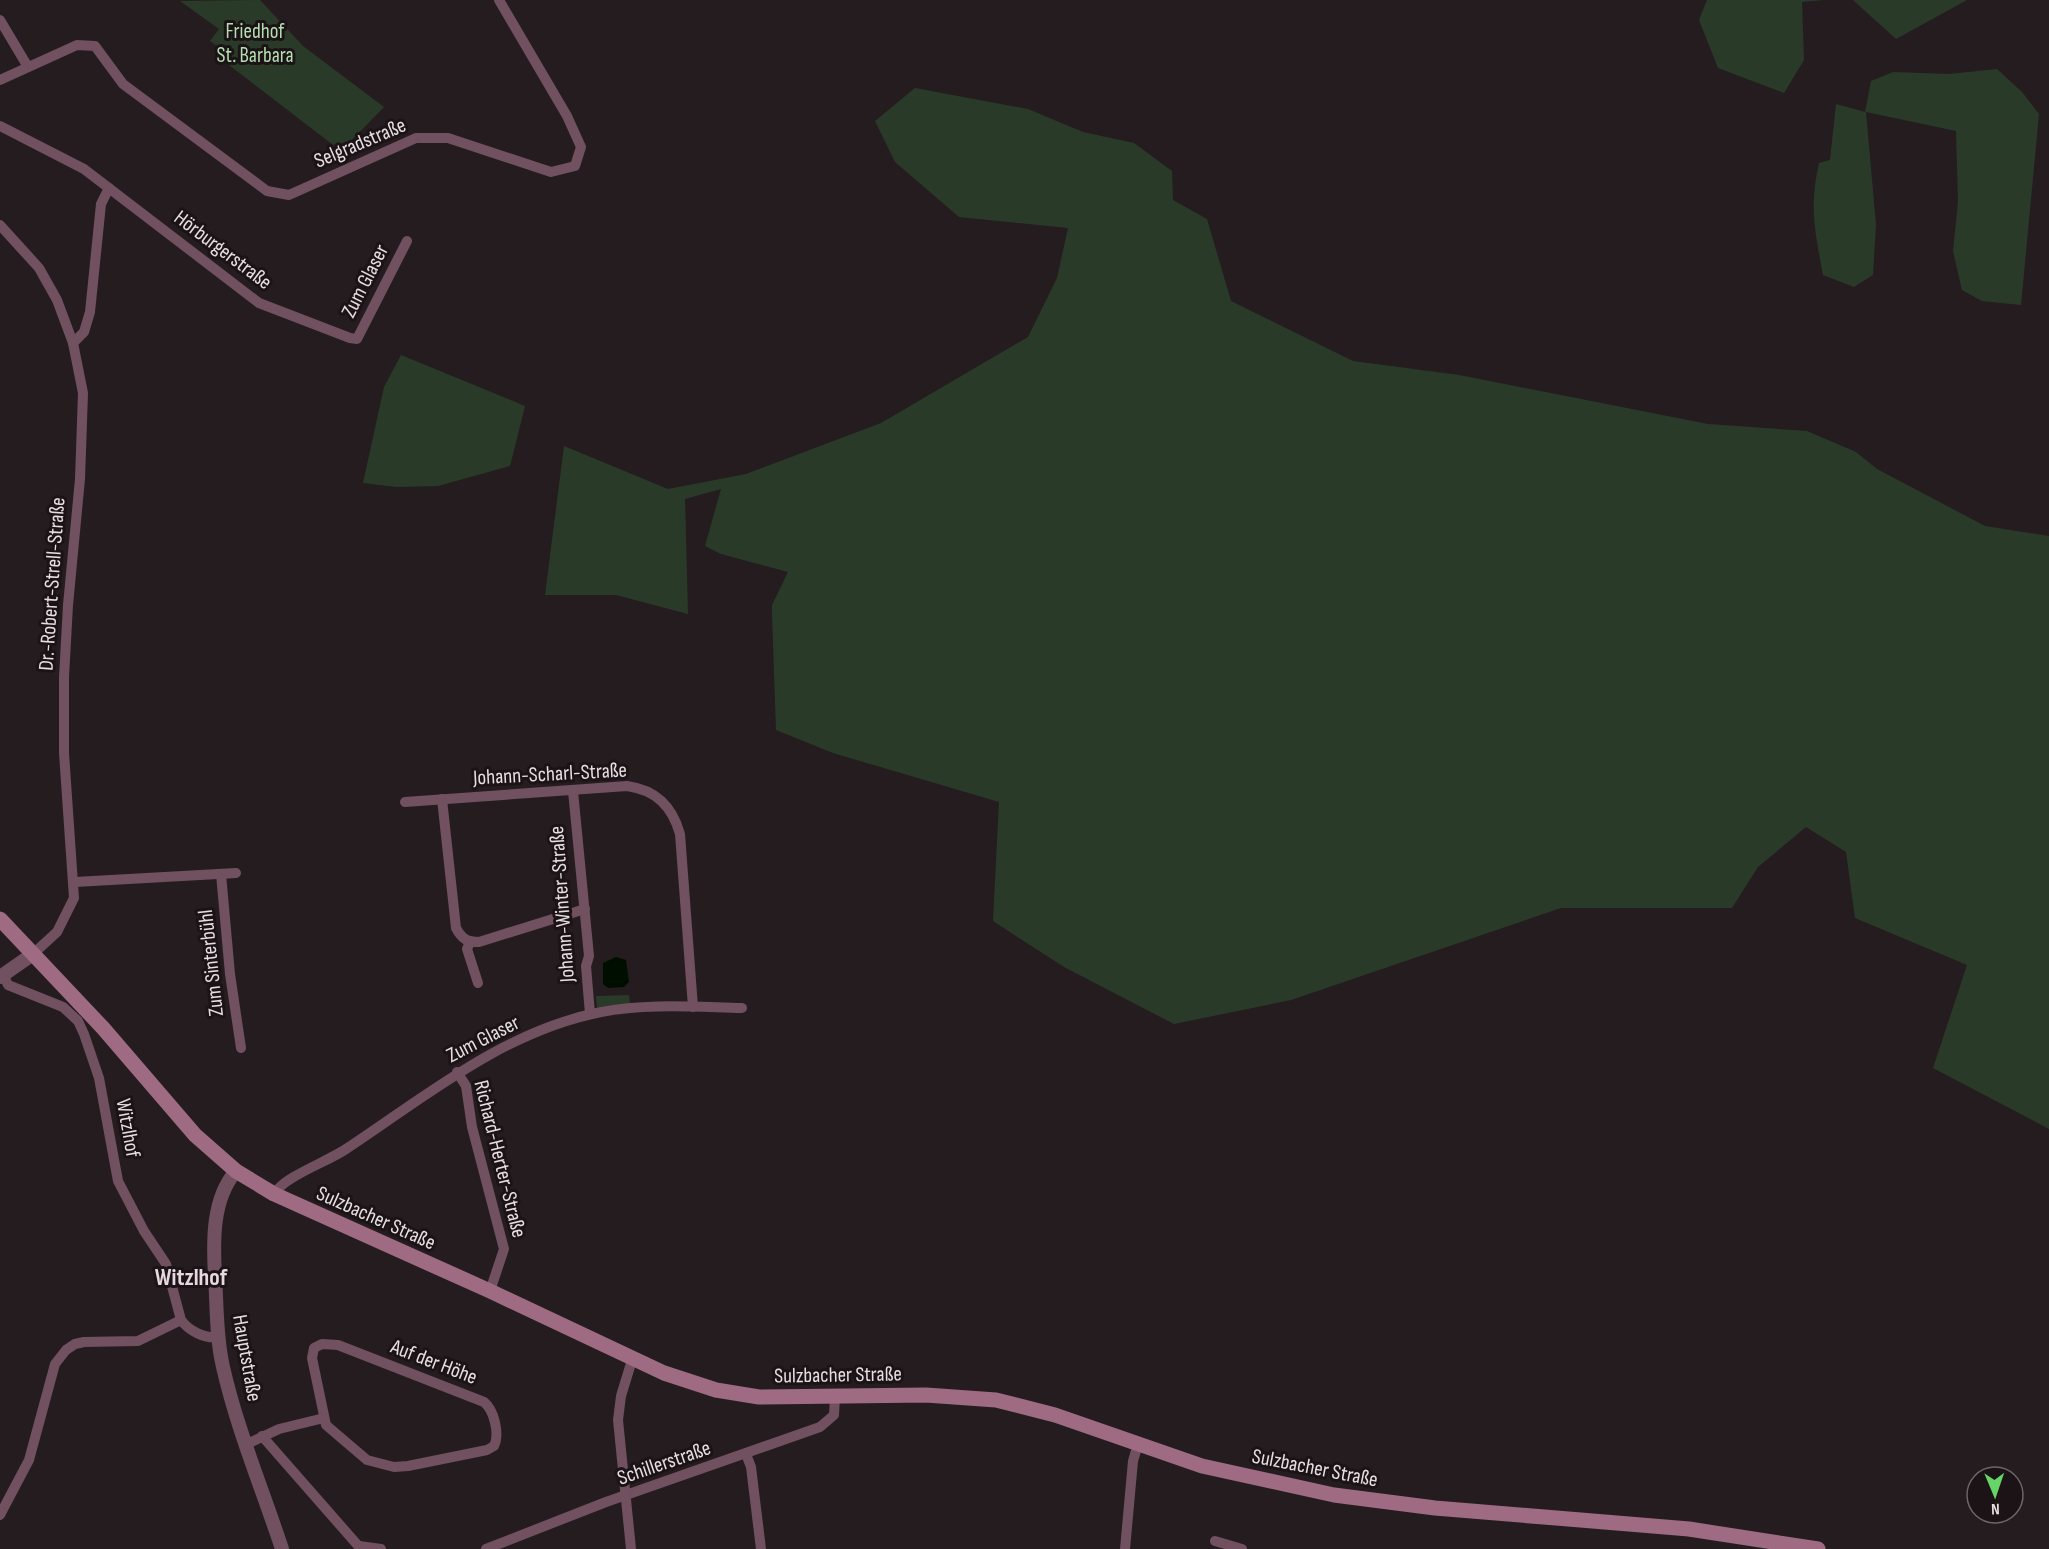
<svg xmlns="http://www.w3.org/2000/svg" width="2049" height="1549" viewBox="0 0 2049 1549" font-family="'Sofia Sans Condensed',sans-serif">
  <rect width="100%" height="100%" fill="#251c20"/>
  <!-- green -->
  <g fill="#293b28">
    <polygon points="260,0 303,46 384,107 341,151 229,65 223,50 210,41 219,29 180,1"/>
    <polygon points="1707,0 1824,0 1802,2 1804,60 1784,93 1718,68 1699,20"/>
    <polygon points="1853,0 1967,0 1896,39"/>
    <path d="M1997 69 2022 92 2039 114 2021 305 1982 301 1962 290 1953 251 1958 202 1956 131 1866 112 1876 225 1873 275 1854 287 1823 275C1815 231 1809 208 1819 163L1830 160 1836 104 1865 112 1871 81 1893 72 1949 74Z"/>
    <polygon points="915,88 1028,109 1083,132 1134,143 1172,171 1173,200 1207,219 1231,301 1353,361 1459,375 1708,424 1807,431 1856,452 1877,469 1985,526 2049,536 2049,1129 1933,1068 1967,965 1855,918 1846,852 1806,827 1758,867 1732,908 1561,908 1291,1000 1174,1024 1064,967 993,921 999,802 833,753 776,730 772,613 772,605 788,572 721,554 705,546 721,489 685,499 688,614 616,595 545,595 564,446 668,489 746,474 881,423 1028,337 1057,278 1068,228 959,217 895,162 875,121"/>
    <polygon points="401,355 525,406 510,466 438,486 396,487 363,483 384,387"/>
    <polygon points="629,995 630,1004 597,1007 596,996"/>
  </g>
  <!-- water -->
  <polygon fill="#000e00" points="616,957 626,960 629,982 624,987 608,988 603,984 603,963"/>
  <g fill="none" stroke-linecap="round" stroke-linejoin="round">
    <!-- minor -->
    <g stroke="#71505f" stroke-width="10">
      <polyline points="0,20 28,67"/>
      <polyline points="0,80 77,45 95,46 123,84 267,191 289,195 416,138 448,138 551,172 575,166 581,147 567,116 499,0"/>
      <polyline points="0,126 84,169 259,303 350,338 357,339 407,241"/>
      <polyline points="0,225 39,268 57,300 73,343 83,393 80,479 68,605 64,677 64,753 74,898 57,932 33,954"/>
      <polyline points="73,343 84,332 90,312 101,204 109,188"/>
      <polyline points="573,791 589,956 586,966 590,1014"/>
      <path d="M442 799 456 928C462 939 467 942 479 942L585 909"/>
      <path d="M405 802 627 786C656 790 672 806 680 834L693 1007"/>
      <polyline points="221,874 230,974 241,1048"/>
      <polyline points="75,882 236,873"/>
      <polyline points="470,942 467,949 478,983"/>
      <path d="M4 976 8 985 63 1007 78 1021 84 1034 99 1078 118 1181 144 1231 166 1264 181 1320C189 1331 205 1339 218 1337"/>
      <polyline points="457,1072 466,1086 472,1127 504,1249 490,1291"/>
      <path d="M274 1194C285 1176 327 1162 346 1149 426 1096 504 1031 601 1012 646 1003 696 1007 742 1008"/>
      <path d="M322 1344 338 1345 484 1402C494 1410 500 1434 494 1446L487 1450 408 1466 394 1467 367 1460 326 1425 312 1358 314 1348Z"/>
      <polyline points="262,1436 361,1549"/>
      <polyline points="245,1445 279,1429 324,1418"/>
      <polyline points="746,1454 751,1467 761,1549"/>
      <polyline points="0,1515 29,1460 55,1364 66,1350 75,1344 84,1342 138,1341 181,1320"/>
      <polyline points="1215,1541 1242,1549"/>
      <polyline points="359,1546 381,1549"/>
      <polyline points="486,1549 606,1502 820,1427 834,1415 835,1397"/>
      <polyline points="631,1549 618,1420 621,1396 632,1360"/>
      <polyline points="1125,1549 1133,1461 1138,1444"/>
    </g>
    <!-- tertiary -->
    <g stroke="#71505f" stroke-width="14">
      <polyline points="0,977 33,954"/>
      <path d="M236 1171C212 1199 213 1241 215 1276 217 1306 216 1337 223 1367 237 1429 262 1488 282 1549"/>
    </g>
    <!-- secondary -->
    <polyline stroke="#9f6b83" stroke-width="15" points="0,919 103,1028 195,1135 236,1171 274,1194 490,1291 664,1373 716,1390 759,1397 926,1395 996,1400 1055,1415 1202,1466 1334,1495 1435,1508 1689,1529 1818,1549"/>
  </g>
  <g text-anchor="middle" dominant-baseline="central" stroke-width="6" stroke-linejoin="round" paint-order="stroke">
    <!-- park labels -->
    <g font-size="21" fill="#b3dfb1" stroke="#1c1317">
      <text x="255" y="31">Friedhof<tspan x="255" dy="24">St. Barbara</tspan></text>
    </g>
    <!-- street labels -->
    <g font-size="21" fill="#e6dfe2" stroke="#1c1317">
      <text transform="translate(360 143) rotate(-23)">Selgradstraße</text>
      <text transform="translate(223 250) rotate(37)">Hörburgerstraße</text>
      <text transform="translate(365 281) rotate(-63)">Zum Glaser</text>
      <text transform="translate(52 584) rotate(-86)">Dr.-Robert-Strell-Straße</text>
      <text transform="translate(550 774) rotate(-3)">Johann-Scharl-Straße</text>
      <text transform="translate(562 904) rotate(-94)">Johann-Winter-Straße</text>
      <text transform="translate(211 963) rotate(-96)">Zum Sinterbühl</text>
      <text transform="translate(483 1039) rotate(-27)">Zum Glaser</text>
      <text transform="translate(128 1128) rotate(80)">Witzlhof</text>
      <text transform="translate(500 1159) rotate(76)">Richard-Herter-Straße</text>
      <text transform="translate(376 1218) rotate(24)">Sulzbacher Straße</text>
      <text transform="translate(247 1358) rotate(80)">Hauptstraße</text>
      <text transform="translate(434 1362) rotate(21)">Auf der Höhe</text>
      <text transform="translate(838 1375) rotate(-1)">Sulzbacher Straße</text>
      <text transform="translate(664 1463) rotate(-19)">Schillerstraße</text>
      <text transform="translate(1315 1468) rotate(11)">Sulzbacher Straße</text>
    </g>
    <!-- quarter labels -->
    <g font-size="24" font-weight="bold" fill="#e6d9df" stroke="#1c1317">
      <text x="191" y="1277">Witzlhof</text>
    </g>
  </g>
  <!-- north arrow -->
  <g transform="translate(1995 1495) rotate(178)"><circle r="28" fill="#1c1317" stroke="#6d6568" stroke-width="1.5"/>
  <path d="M0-4.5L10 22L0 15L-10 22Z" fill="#66d467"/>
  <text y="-9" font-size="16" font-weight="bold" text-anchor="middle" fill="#e6dfe2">N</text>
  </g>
</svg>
